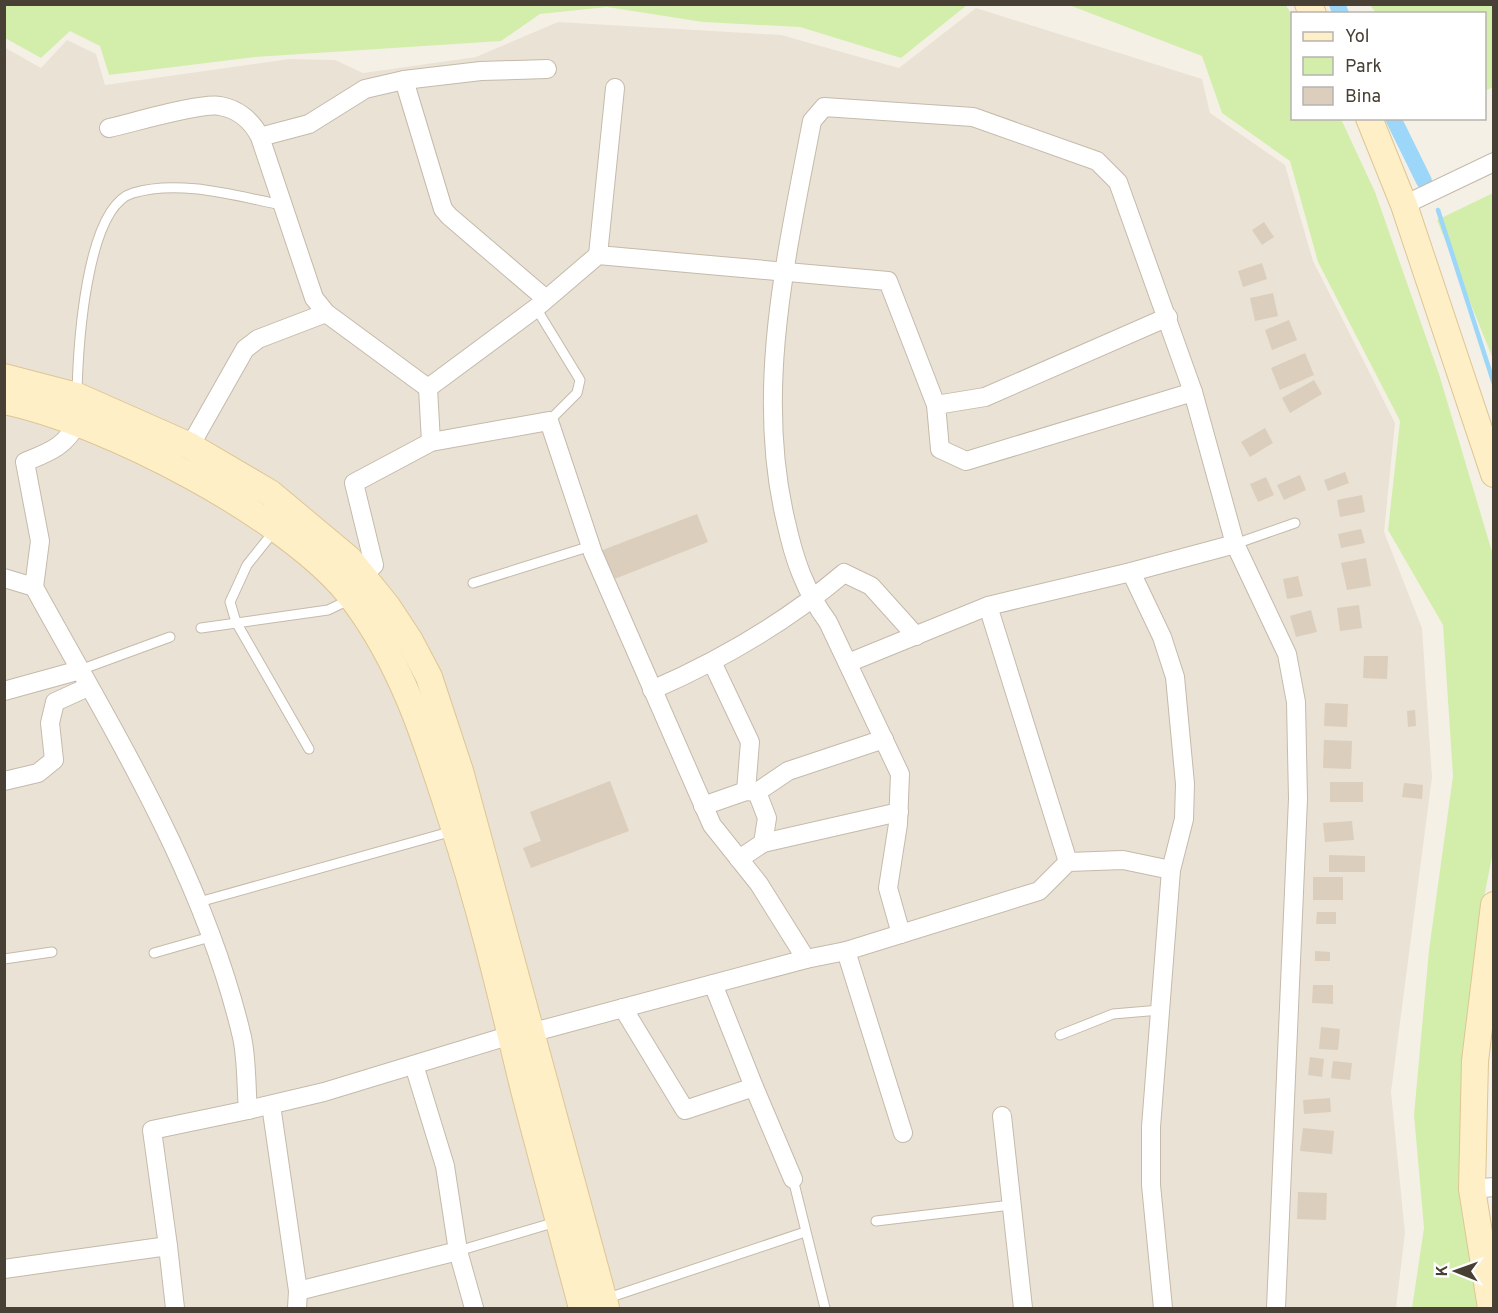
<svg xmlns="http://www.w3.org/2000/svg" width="1498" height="1313" viewBox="0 0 1498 1313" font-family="Overpass,sans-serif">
  <rect width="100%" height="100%" fill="#f5f0e6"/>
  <!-- residential -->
  <polygon fill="#eae2d4" points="976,8 1202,79 1210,113 1285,165 1313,261 1395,423 1384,532 1422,628 1432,777 1391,1092 1405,1233 1396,1308 5,1308 4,47 41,68 67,40 96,54 105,85 289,59 335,60 363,73 476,57 558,22 781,35 899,68"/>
  <!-- green -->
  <g fill="#d3eeab">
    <polygon points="5,4 967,5 901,58 800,27 703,22 607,7 540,14 501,41 255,57 109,75 100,46 70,31 41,58 5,38"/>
    <polygon points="1285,4 1292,15 1292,118 1341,119 1375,192 1439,374 1493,555 1493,851 1478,929 1459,1192 1481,1308 1412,1308 1424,1228 1414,1115 1429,950 1453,776 1443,625 1388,530 1400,421 1318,262 1290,161 1222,113 1202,56 1069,5"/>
    <polygon points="1370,5 1493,5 1493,87 1485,91 1484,14 1376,13"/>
    <polygon points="1493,193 1493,359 1437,220"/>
  </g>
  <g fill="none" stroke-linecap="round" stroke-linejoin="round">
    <!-- stream -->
    <polyline stroke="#9cd7f9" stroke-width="4.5" points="1438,210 1494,384"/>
    <!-- canal -->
    <g stroke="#9cd7f9" stroke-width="16">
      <polyline points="1337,4 1341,14"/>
      <polyline points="1393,118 1424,181"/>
    </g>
  </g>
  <!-- building -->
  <g fill="#dbcebd">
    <polygon points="1264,222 1274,237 1262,245 1252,230"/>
    <polygon points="1262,263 1267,279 1243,287 1238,271"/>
    <polygon points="1273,293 1278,316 1255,321 1250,298"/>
    <polygon points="1289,320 1297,340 1272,350 1265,330"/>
    <polygon points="1305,353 1314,375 1280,390 1271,368"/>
    <polygon points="1314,380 1322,394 1290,413 1282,398"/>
    <polygon points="1265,428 1273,443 1250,457 1241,442"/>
    <polygon points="1345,472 1349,483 1328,491 1324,480"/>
    <polygon points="1300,475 1306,490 1284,500 1277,485"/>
    <polygon points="1266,477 1274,495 1258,502 1250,484"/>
    <polygon points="1362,495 1365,512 1340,517 1337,500"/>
    <polygon points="697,514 708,542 612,580 600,551"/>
    <polygon points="1361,529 1365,543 1341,548 1338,534"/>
    <polygon points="1366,558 1371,586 1347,590 1341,563"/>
    <polygon points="1298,576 1303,596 1287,599 1283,579"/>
    <polygon points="1359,605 1362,628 1340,631 1337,608"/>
    <polygon points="1311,610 1317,632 1296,637 1290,616"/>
    <polygon points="1364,656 1388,656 1387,679 1363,678"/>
    <polygon points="1325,703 1348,704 1347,727 1324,726"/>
    <polygon points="1415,710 1416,726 1408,727 1407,711"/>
    <polygon points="1324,740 1352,741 1351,769 1323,768"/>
    <polygon points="610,781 629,831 531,868 523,848 541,841 530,812"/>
    <rect x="1330" y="782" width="33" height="20"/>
    <polygon points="1404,783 1423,785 1422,799 1402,797"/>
    <polygon points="1352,821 1354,840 1325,842 1323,823"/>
    <polygon points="1329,855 1365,856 1365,872 1329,872"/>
    <rect x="1313" y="877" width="30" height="23"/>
    <polygon points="1317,912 1336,912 1336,924 1316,924"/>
    <polygon points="1315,951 1330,952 1330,961 1315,961"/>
    <polygon points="1313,985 1333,985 1333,1004 1312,1003"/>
    <polygon points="1321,1027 1340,1029 1338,1050 1319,1049"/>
    <polygon points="1310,1057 1324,1059 1322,1077 1308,1075"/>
    <polygon points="1333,1061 1352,1063 1350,1080 1331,1078"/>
    <polygon points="1330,1098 1331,1112 1304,1114 1303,1100"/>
    <polygon points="1303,1128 1334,1131 1332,1154 1300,1151"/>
    <polygon points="1298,1192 1327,1193 1326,1220 1297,1219"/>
  </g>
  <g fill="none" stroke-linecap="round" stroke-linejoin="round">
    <defs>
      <g id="lane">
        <polyline points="536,308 580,380 577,393 549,421"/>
        <path d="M77 393C78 351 85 207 133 193 180 179 236 196 282 205"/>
        <polyline points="275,530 247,565 230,602 236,622 309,749"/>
        <polyline points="1235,544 1295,523"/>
        <polyline points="473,583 591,546"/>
        <polyline points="201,628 328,610 351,599"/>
        <polyline points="80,670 170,637"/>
        <polyline points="199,902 453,831"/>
        <polyline points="154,953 210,937"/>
        <polyline points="4,959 52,952"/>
        <polyline points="1060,1035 1113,1014 1160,1010"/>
        <polyline points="793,1179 825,1308"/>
        <polyline points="876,1221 1011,1205"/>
        <polyline points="458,1251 556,1222"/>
        <polyline points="605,1299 805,1232"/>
      </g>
      <g id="street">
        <polyline points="404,80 443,209 449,216 546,299"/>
        <polyline points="615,88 598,255 888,281 936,405 940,449 966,461 1193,392"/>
        <path d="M109 128C132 123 202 102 220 106 238 109 252 121 260 137L314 298 326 313 428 388"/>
        <polyline points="260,137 309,124 365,89 404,80 481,71 547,69"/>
        <polyline points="1404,205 1494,162"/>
        <polyline points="936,405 985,397 1168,317"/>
        <polyline points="431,442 428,388 536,308 598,255"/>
        <polyline points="190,446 245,349 258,339 326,313"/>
        <polyline points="1131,572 1162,637 1175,677 1185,784 1184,819 1171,870 1151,1127 1151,1185 1163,1308"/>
        <polyline points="363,575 374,565 354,483 431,442 549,421 593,553 712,825 759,884 806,959 846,951 1039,891 1068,862 1123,860 1171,870"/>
        <path d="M4 578 34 587 40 541 25 462C49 452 65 447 78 422"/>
        <path d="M34 587C113 731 204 875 242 1037 247 1060 246 1087 248 1110L324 1092 511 1035 530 1033 806 959"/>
        <polyline points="988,606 1068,862"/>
        <polyline points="848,663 988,606 1131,572 1235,544"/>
        <polyline points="713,664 750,742 746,791"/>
        <path d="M652 690C721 660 786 622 844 573L871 586 916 636"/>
        <polyline points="4,691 80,670"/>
        <polyline points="4,781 38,773 54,760 50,723 55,702 88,687"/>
        <polyline points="757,792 788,771 884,739"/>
        <polyline points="703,806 746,791 757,792 767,818 763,843 739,859"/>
        <polyline points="763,843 899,812"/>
        <path d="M901 934 888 888 898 824 900 774 828 622C805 591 794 559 786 522 754 390 787 253 812 121L824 107 973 117 1097 161 1118 182 1193 392 1235 544 1287 654 1296 702 1298 799 1276 1308"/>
        <polyline points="846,951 903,1133"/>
        <polyline points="623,1008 685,1110 754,1087 713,984"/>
        <polyline points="414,1065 445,1166 458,1251"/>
        <polyline points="754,1087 793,1179"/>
        <polyline points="271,1105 298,1291"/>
        <polyline points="1002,1116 1023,1308"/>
        <polyline points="1472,1189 1494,1187"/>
        <polyline points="168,1246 152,1130 248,1110"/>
        <polyline points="4,1269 168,1246 175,1308"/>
        <polyline points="297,1308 298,1291 458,1251 474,1308"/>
      </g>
      <g id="secondary">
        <polyline points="1308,4 1313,14"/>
        <polyline points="1369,118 1404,205 1494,474"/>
        <polyline points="4,377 77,396 190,446 270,493 349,559 387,606 410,641 429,677 460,771 606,1308"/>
        <path d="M4 401C104 421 292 518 353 599 403 665 427 743 452 821 481 909 502 999 524 1090 543 1163 563 1236 582 1308"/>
        <polyline points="1491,1308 1472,1189 1475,1061 1494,905"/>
      </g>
    </defs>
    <!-- lane casing -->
    <use href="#lane" stroke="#c5baab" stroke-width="11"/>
    <!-- street casing -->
    <use href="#street" stroke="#c5baab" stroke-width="20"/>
    <!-- secondary casing -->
    <use href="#secondary" stroke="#dec693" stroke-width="28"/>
    <!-- lane -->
    <use href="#lane" stroke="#fff" stroke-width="9"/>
    <!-- street -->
    <use href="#street" stroke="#fff" stroke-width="18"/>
    <!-- secondary -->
    <use href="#secondary" stroke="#ffefc7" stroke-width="26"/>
  </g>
  <!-- border -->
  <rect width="1498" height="1313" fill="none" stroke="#494035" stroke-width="12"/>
  <!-- legend -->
  <rect x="1291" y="12" width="195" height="108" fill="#ffffff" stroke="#b6b3ae" stroke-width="1.5"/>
  <rect x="1303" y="32" width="30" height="9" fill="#ffefc7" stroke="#b6b3ae" stroke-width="1.5"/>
  <text x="1345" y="42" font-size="18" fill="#494035">Yol</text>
  <rect x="1303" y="57" width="30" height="18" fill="#d3eeab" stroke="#b6b3ae" stroke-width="1.5"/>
  <text x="1345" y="72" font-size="18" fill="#494035">Park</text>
  <rect x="1303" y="87" width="30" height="18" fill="#dbcebd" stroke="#b6b3ae" stroke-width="1.5"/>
  <text x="1345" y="102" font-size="18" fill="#494035">Bina</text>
  <!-- north arrow -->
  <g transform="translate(1456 1271) rotate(271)" stroke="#ffffff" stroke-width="4.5" paint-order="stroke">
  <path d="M0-4.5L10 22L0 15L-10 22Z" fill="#494035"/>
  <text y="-9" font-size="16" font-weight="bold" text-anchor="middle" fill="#494035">K</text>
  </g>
</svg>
